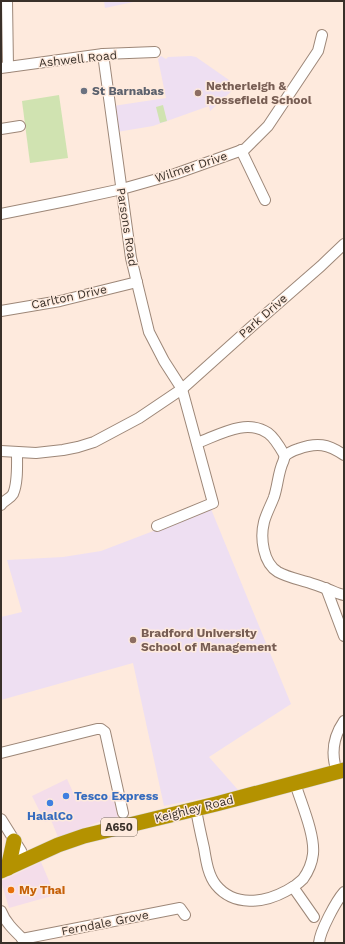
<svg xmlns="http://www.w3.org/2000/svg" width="345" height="944" viewBox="0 0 345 944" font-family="'Work Sans',sans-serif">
  <rect width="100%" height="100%" fill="#feeadd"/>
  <!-- commercial -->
  <g fill="#f4ddea">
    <polygon points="67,779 77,801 113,795 118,817 102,821 58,837 51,820 45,822 32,796"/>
    <polygon points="41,862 55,895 9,908 1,881"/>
  </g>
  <!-- education -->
  <g fill="#eedff2">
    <polygon points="104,1 138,1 105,8"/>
    <polygon points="161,56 166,59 168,57 191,56 196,57 229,80 236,87 210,111 209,106 153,126 117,132 113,106 166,98 158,59"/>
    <polygon points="211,509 291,704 209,757 239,791 164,806 133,663 1,700 1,617 22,612 7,560 63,557 101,551"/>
  </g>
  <!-- green -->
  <g fill="#d0e3b1">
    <polygon points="59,95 68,158 30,163 22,101"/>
    <polygon points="163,105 167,121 160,123 156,107"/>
  </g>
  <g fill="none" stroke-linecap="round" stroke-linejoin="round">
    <defs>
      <g id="minor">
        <polyline points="7,1 8,67"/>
        <polyline points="103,54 131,258 149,332 164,361 182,389 213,503 157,526"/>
        <polyline points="1,68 103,54 155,52"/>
        <polyline points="1,129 20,126"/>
        <polyline points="241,150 265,200"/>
        <polyline points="1,214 71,200 122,189 175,174 245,149 268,126 318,51 322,35"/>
        <polyline points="1,311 60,301 137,282"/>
        <path d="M197 443C219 435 246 418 268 433 275 438 281 449 285 456"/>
        <polyline points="1,451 36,453 63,450 78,447 94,442 139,418 182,389 250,328 321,266 344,244"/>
        <path d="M344 455C328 444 317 442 298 449 295 450 288 453 285 456 284 458 284 460 283 462 278 473 278 485 274 497 271 505 266 514 264 522 260 538 263 563 278 572 287 577 297 579 307 582 313 584 320 586 327 589 333 591 338 594 344 595"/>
        <path d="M1 505C4 500 10 499 13 494 18 483 17 465 17 453"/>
        <polyline points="326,588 344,636"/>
        <polyline points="1,753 97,729 101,729 105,732 123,813"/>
        <path d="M337 772C331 755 333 737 344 721"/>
        <path d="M196 809C198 822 201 835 204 848 206 860 208 875 216 885 234 907 264 903 286 891 292 888 298 884 303 879 308 872 312 863 313 854 315 834 301 803 295 783"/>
        <polyline points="1,819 21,851 25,860"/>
        <polyline points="293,887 314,917"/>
        <path d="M1 911C6 924 17 933 27 943"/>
        <polyline points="22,939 180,908 185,915"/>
        <path d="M319 943C320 931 336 901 344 892"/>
      </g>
      <g id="highway">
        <polyline points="8,868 14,841"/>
        <polyline points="1,871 58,845 84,836 216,804 344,770"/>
      </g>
    </defs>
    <!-- minor casing -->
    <use href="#minor" stroke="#9d8778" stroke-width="12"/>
    <!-- highway casing -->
    <use href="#highway" stroke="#d7d6d4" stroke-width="16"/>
    <!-- minor -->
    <use href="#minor" stroke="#fff" stroke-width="10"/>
    <!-- highway -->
    <use href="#highway" stroke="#b49200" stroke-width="15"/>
  </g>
  <!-- markers -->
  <circle fill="#6b7280" stroke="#feeadd" stroke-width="1.5" cx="84" cy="91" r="4"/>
  <g fill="#8d6e63" stroke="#feeadd" stroke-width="1.5">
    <circle cx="198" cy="93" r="4"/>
    <circle cx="133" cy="640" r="4"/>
  </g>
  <g fill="#3f7fe0" stroke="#feeadd" stroke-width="1.5">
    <circle cx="66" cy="796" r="4"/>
    <circle cx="50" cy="803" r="4"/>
  </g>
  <circle fill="#e8710a" stroke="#feeadd" stroke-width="1.5" cx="11" cy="890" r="4"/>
  <g text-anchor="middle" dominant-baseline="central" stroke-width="3" stroke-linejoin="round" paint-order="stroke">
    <!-- shield labels -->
    <rect fill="#feeadd" stroke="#74685f" stroke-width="1" x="101" y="818" width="36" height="18" rx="3"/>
    <g font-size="11" font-weight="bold" fill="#393029">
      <text x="119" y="827">A650</text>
    </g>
    <!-- street labels -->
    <g font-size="12" fill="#393029" stroke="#feeadd">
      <text transform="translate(78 59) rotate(-6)">Ashwell Road</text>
      <text transform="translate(191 167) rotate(-18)">Wilmer Drive</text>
      <text transform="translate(127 227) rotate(81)">Parsons Road</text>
      <text transform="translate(69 297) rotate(-12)">Carlton Drive</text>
      <text transform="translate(263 316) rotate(-41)">Park Drive</text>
      <text transform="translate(194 809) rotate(-14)">Keighley Road</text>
      <text transform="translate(105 923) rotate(-11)">Ferndale Grove</text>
    </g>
    <!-- education labels -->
    <g font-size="12" font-weight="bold" fill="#785e54" stroke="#feeadd" text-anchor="start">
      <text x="206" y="86">Netherleigh &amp;<tspan x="206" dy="14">Rossefield School</tspan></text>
      <text x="141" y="633">Bradford University<tspan x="141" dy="14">School of Management</tspan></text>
    </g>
    <!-- worship labels -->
    <g font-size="12" font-weight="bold" fill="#5b616d" stroke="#feeadd" text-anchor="start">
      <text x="92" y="91">St Barnabas</text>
    </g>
    <!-- shop labels -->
    <g font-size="12" font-weight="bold" fill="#366cbe" stroke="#feeadd" text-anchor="start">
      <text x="74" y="796">Tesco Express</text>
      <text x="50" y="816" text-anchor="middle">HalalCo</text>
    </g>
    <!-- food labels -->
    <g font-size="12" font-weight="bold" fill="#c56008" stroke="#feeadd" text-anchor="start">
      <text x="19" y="890">My Thai</text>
    </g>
  </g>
  <!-- border -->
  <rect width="345" height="944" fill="none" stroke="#393029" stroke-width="4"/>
</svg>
